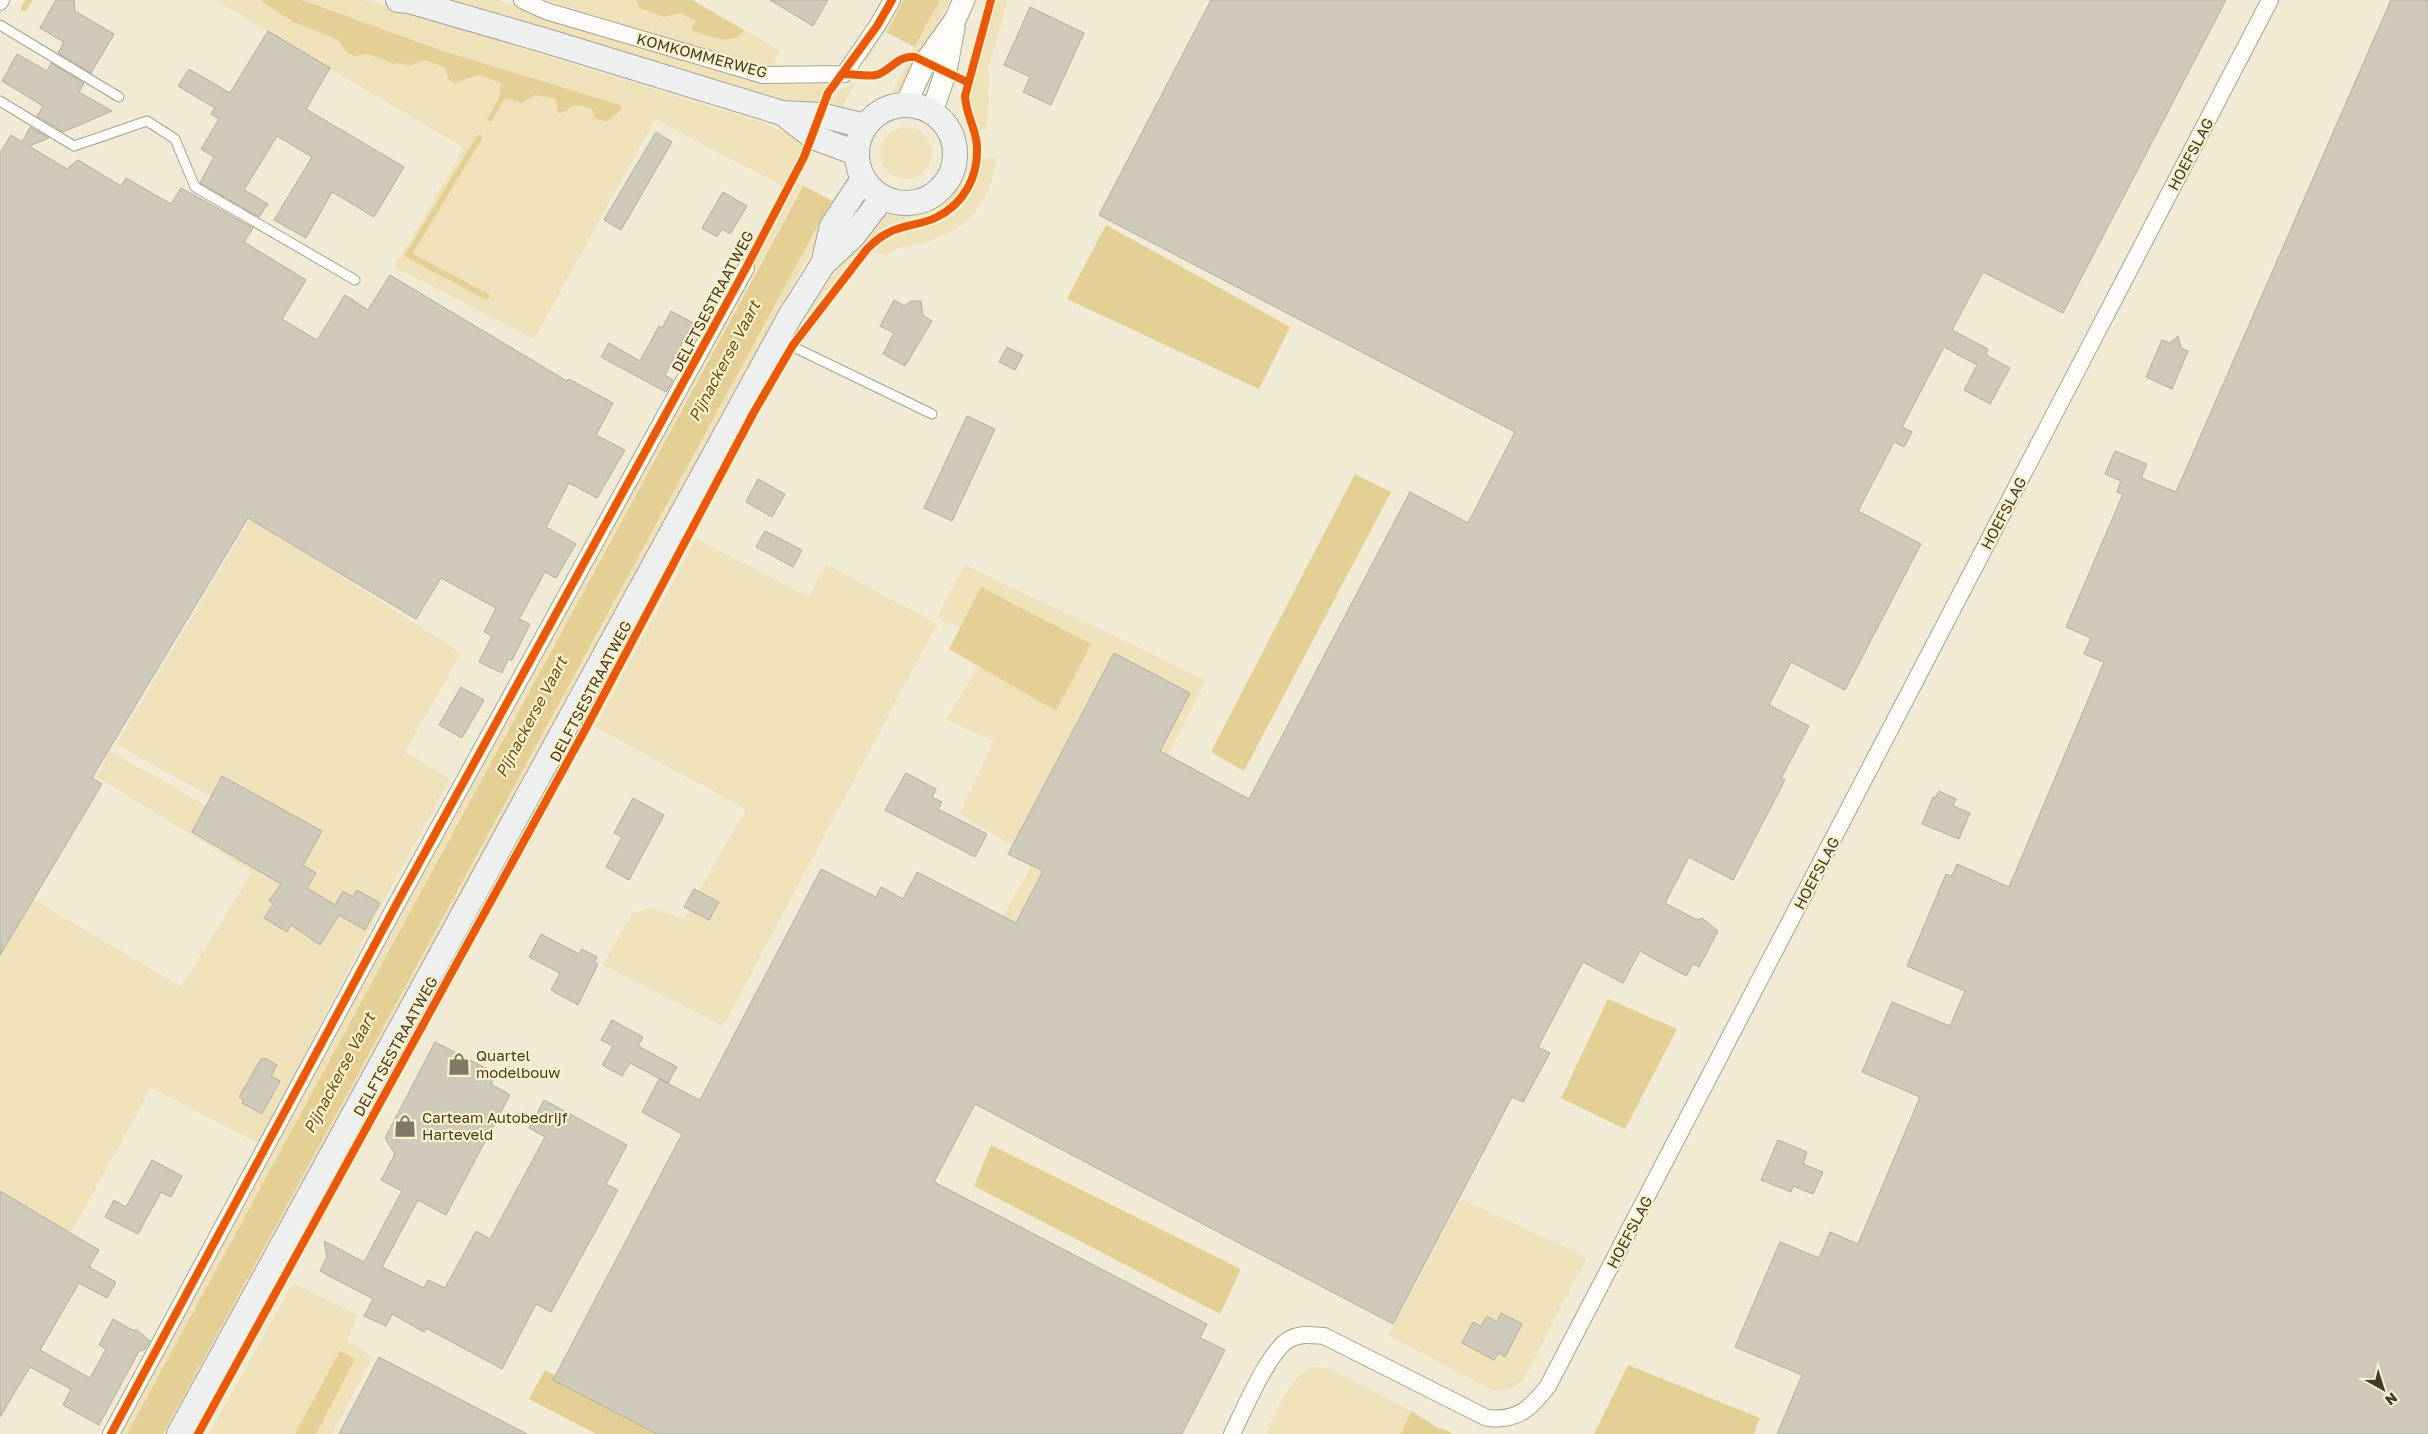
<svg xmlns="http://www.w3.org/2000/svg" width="2428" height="1434" viewBox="0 0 2428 1434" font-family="'Golos Text',sans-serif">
  <rect width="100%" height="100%" fill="#f1ead5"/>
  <!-- green -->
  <g fill="#efe2bb">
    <path d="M215 0H259L293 22 334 38C342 43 346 50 354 56L369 54 393 64 398 63 416 64 424 60 444 67 446 74 469 80 479 75 501 83 499 98 487 120 491 122 505 98 518 103 536 95 556 99 558 112 562 113C573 102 578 104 592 109L593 116 606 122 622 111 619 105 440 50 302 0H365L758 121 806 141 784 187 655 119 534 339 394 267 464 148Z"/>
    <polygon points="448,0 498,0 572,26 750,78 796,85 824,83 826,87 816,106 741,90"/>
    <path d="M545 0H636L639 8 664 17 680 13 696 21 691 30C708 35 732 48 744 30L779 50 774 68 750 63Z"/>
    <polygon points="896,0 904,0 886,33 932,15 940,0 950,0 922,55 910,51 866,65 866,54"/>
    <polygon points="997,0 1008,0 988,69 989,118 985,129 980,131 972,111 971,94"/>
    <polygon points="909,62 913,63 903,88 892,96 862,110 827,108 830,101 840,90"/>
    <circle cx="906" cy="153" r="26"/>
    <path d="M998 157C989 200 974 227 929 241 914 246 899 245 886 256L874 251C892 234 911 232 934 225 962 216 980 187 982 159Z"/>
    <path d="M958 178 965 181C942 225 911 208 879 231 852 251 826 293 805 319L803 318 802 316 880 215C891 211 899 211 911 210 932 207 946 195 958 178Z"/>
    <polygon points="798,183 803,184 127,1434 120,1434"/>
    <polygon points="831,200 838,205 779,309 168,1434 163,1434"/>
    <polygon points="251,518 461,653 405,752 450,779 395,879 259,1143 151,1088 51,1269 0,1240 0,944 28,896 181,987 252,872 97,777 110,751 271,842 276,833 116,744"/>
    <polygon points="696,539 809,597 826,564 937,624 723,1026 603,965 633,913 652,907 683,920 746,809 595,727"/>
    <polygon points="965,565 1206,680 1046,993 979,958 1035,860 960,814 993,741 946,719 979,666 1056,711 981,587 961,627 937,618"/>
    <path d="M1461 1199 1587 1257 1523 1380C1513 1390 1506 1391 1492 1390L1388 1336Z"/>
    <polygon points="293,1283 358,1315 347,1340 373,1357 332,1434 209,1434"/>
    <path d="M1313 1367 1327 1368 1412 1411 1400 1434H1266C1278 1411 1288 1377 1313 1367Z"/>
  </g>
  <!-- water -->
  <g fill="#e3cf93">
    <path d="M260 0H302L440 50 620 105 622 110 606 122 594 118 592 109C564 99 575 112 558 113L556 99 536 95 521 103 505 98 491 122 487 120 499 98 501 83 479 75 455 83 449 80 444 67 424 60 410 66 398 63 393 64 369 54 354 56 347 53 340 42 334 38 293 22Z"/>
    <path d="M636 0H692L744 30C732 48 707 35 691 30L696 21 680 13 664 17 639 8Z"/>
    <polygon points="904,0 940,0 163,1434 127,1434"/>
    <polygon points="1106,225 1290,327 1259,389 1067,299"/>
    <polygon points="1355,474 1391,492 1244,771 1211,752"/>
    <polygon points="981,587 1091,644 1056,711 949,649"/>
    <polygon points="1608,999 1677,1029 1625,1129 1561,1098"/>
    <polygon points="991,1145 1241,1269 1220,1314 974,1186"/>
    <polygon points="340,1351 355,1359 316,1434 295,1434"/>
    <polygon points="1628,1365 1760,1418 1754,1434 1594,1434"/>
    <polygon points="545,1370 668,1434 596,1434 529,1399"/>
    <polygon points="1412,1411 1436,1427 1451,1432 1451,1434 1400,1434"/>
  </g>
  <!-- pier -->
  <polygon fill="#f1ead5" points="884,31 916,48 833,201 800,184"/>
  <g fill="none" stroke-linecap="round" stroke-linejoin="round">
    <!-- stream -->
    <g stroke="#e3cf93" stroke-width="6">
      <polyline points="24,8 29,0"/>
      <polyline points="479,138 408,255 486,296"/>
    </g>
  </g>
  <!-- building -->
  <g fill="#cec9b8" stroke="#b3ae9e">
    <polygon points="56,0 74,0 75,11 114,34 91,73 58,53 64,42 40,28"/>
    <polygon points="770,0 828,0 813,26"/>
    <polygon points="1211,0 2226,0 2063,313 1983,272 1952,330 1988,349 1986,355 2010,368 1990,404 1964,390 1977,365 1944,347 1902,427 1912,432 1904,447 1894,442 1858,511 1921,544 1845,690 1791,662 1769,705 1809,726 1781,778 1785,780 1733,880 1689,857 1665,903 1697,920 1702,918 1718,931 1699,967 1693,964 1686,976 1640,951 1623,983 1583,962 1538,1047 1550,1053 1523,1102 1512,1097 1393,1324 975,1104 934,1182 1207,1324 1200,1338 1225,1350 1182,1434 657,1434 553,1380 682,1134 642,1112 659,1079 700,1100 821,869 876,897 881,887 903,899 917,872 1016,923 1043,871 1008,854 1114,653 1190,693 1160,751 1249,799 1410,492 1468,523 1515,432 1099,215"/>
    <polygon points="2391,0 2428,0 2428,1434 1777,1434 1802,1375 1735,1347 1780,1242 1819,1258 1830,1232 1858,1244 1920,1097 1862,1072 1892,1002 1950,1026 1965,991 1907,966 1946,874 1952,876 1957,864 2009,887 2104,662 2084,654 2091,638 2066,627 2123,494 2117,492 2121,481 2105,474 2115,451 2147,464 2141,478 2176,492"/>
    <polygon points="1030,7 1084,33 1051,105 1023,92 1030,77 1004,65"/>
    <polygon points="268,31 330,68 306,109 404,167 374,217 332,192 306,238 274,220 312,157 277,136 244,190 268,204 259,217 200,183 214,157 201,149 219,119 211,114 215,108 178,86 189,69 230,93"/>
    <polygon points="17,54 47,71 51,63 84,83 79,92 112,111 63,132 37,116 43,106 2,81"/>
    <polygon points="30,127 49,138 29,146 67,169 78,160 121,186 126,178 171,204 181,188 253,228 244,242 306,280 282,319 317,340 345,295 368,310 390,275 567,381 569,379 613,403 596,435 625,450 597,498 569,483 546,527 576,544 556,578 545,572 519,619 530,624 512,660 508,659 502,673 479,662 492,636 484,632 496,608 441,578 416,619 248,518 92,778 102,784 0,955 0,153 11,135 22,142"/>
    <polygon points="656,132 672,142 621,230 604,220"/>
    <polygon points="723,192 747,206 730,234 722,229 717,237 702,228"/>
    <polygon points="894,300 905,306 911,301 921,301 923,316 932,321 905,366 883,354 894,333 880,326"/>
    <polygon points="671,311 693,323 665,375 673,380 666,392 601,357 609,343 640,361 659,326 662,328"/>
    <polygon points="2178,336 2181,348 2188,351 2172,389 2146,377 2162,340 2170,343"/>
    <polygon points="1007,347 1023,355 1015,370 999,362"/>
    <polygon points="967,416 995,429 952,521 924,508"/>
    <polygon points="758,479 785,494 772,517 746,502"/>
    <polygon points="765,531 802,550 793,567 756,547"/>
    <polygon points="461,687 484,700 462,738 439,725"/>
    <polygon points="906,773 936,789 932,797 942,802 938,809 987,834 975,857 885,810"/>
    <polygon points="222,776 322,831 303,865 316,873 307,888 335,905 343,891 353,897 357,890 380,903 365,930 339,915 320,945 291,925 287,932 264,918 273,904 269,901 281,884 192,832"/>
    <polygon points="1939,791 1956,799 1953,806 1970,813 1959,839 1922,824 1933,797 1935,798"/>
    <polygon points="633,798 664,815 629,880 606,867 622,837 614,833"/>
    <polygon points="694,889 719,902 709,920 684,907"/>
    <polygon points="541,934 579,954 582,949 597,957 594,962 598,964 578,1005 551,990 560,973 529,957"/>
    <polygon points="612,1020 643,1037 638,1046 677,1067 668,1083 630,1063 622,1076 602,1065 613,1046 601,1040"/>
    <polygon points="435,1042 497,1074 491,1084 510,1095 446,1215 418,1200 382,1267 424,1288 428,1280 445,1288 476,1231 490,1239 545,1137 529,1128 544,1100 627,1145 606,1184 618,1190 551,1312 536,1304 502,1369 426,1328 424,1332 392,1314 386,1326 364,1316 373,1299 320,1271 327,1257 324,1241 364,1262 402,1191 381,1180 395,1154 385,1138"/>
    <polygon points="261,1059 267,1059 277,1065 271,1076 280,1081 262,1114 242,1103 244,1100 239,1097"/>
    <polygon points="1778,1140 1807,1152 1803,1164 1823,1172 1813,1194 1793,1186 1791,1192 1761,1180"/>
    <polygon points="152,1160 182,1176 171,1197 161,1192 138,1234 105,1217 114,1200 126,1207"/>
    <polygon points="0,1191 99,1250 89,1267 116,1282 107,1298 79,1283 40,1350 90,1378 106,1349 99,1345 113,1319 134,1331 136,1329 150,1341 145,1349 139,1351 99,1425 63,1405 71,1389 30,1367 0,1417"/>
    <polygon points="1501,1313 1522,1324 1505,1357 1498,1353 1494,1360 1462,1343 1473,1322 1481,1326 1487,1316 1497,1322"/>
    <polygon points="379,1357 398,1367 527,1434 339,1434"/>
  </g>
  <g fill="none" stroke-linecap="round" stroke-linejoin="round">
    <defs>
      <g id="service">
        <polyline points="0,25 119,97"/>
        <polyline points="0,101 74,146 147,121 175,139 195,187 355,280"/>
        <polyline points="777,339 932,414"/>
      </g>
      <g id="minor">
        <polyline points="522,0 546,11 763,75 844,74 877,26 892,0"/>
        <polyline points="0,2 1,0"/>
        <polyline points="111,1434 396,905 746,268"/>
        <path d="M1232 1434C1243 1412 1270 1348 1290 1339 1301 1333 1312 1335 1324 1336L1487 1418C1518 1421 1530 1409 1548 1386L2270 0"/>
      </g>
      <g id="tertiary">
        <polyline points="906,104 925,62 955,20 964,0"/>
        <polyline points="932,112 946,71 954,28"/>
      </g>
      <g id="secondary">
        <polyline points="398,0 409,1 550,42 782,113 820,115 865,126"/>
        <circle cx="906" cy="154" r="49"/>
        <polyline points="782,113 813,137 856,153"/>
        <polyline points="823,264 832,226 863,179"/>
        <polyline points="179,1434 789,318 823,264 853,236 883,197"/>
      </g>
    </defs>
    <!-- service casing -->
    <use href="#service" stroke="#a7a292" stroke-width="11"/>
    <!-- minor casing -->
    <use href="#minor" stroke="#a7a292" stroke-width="18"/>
    <!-- tertiary casing -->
    <use href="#tertiary" stroke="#a7a292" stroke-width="23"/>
    <!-- secondary casing -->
    <use href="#secondary" stroke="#a7a292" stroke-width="26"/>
    <!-- service -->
    <use href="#service" stroke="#fdfcf9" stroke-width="9"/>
    <!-- minor -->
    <use href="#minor" stroke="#fdfcf9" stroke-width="16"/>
    <!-- tertiary -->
    <use href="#tertiary" stroke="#fdfcf9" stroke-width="21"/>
    <!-- secondary -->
    <use href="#secondary" stroke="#edf0ef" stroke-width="24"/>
    <defs>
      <g id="cycleway">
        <path d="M844 74C854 74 866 77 876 75 891 71 897 55 915 57L967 82"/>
        <polyline points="111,1434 396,905 746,268 804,157 828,93 877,26 892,0"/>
        <path d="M198 1434 585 730 754 412 793 345 867 249C873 243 879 237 888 233 902 225 920 225 935 218 963 205 978 178 977 148 977 129 966 117 965 96L991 0"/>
      </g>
    </defs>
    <!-- cycleway casing -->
    <use href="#cycleway" stroke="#fcf0ca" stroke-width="11"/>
    <!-- cycleway -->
    <use href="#cycleway" stroke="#e8590c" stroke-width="8"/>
  </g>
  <!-- icons -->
  <defs>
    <symbol id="shop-bare" viewBox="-9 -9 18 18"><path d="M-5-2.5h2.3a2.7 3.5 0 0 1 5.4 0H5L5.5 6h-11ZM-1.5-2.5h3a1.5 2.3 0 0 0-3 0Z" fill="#7f7968" stroke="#fcf0ca" stroke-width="2.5" paint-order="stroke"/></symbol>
  </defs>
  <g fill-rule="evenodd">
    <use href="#shop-bare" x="443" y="1048" width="32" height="32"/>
    <use href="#shop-bare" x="389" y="1110" width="32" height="32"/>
  </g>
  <g text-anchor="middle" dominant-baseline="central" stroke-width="4.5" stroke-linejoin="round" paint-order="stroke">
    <!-- street labels -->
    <g font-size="15" fill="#413c2d" stroke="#fcf0ca">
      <text transform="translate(702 55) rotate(15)">KOMKOMMERWEG</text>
      <text transform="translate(2190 154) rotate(-62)">HOEFSLAG</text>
      <text transform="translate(712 301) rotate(-62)">DELFTSESTRAATWEG</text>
      <text transform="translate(2003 513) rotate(-62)">HOEFSLAG</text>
      <text transform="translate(590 691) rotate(-62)">DELFTSESTRAATWEG</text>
      <text transform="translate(1816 873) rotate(-62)">HOEFSLAG</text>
      <text transform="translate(395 1046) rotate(-61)">DELFTSESTRAATWEG</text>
      <text transform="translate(1629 1232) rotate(-62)">HOEFSLAG</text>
    </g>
    <!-- poi labels -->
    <g font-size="15" fill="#413c2d" stroke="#fcf0ca" text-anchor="start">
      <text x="476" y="1055">Quartel<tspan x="476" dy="17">modelbouw</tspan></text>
      <text x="422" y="1117">Carteam Autobedrijf<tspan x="422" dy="17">Harteveld</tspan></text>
    </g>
    <!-- water labels -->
    <g font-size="16" font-style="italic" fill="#655319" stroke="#fcf0ca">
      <text transform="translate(724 361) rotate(-62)">Pijnackerse Vaart</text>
      <text transform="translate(531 717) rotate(-62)">Pijnackerse Vaart</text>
      <text transform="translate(339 1073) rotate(-62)">Pijnackerse Vaart</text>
    </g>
  </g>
  <!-- north arrow -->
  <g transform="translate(2383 1389) rotate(141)" stroke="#fcf0ca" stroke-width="4" paint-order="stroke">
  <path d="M0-4L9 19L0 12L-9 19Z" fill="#413c2d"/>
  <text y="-8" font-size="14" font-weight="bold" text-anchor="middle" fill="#413c2d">N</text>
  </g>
</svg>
